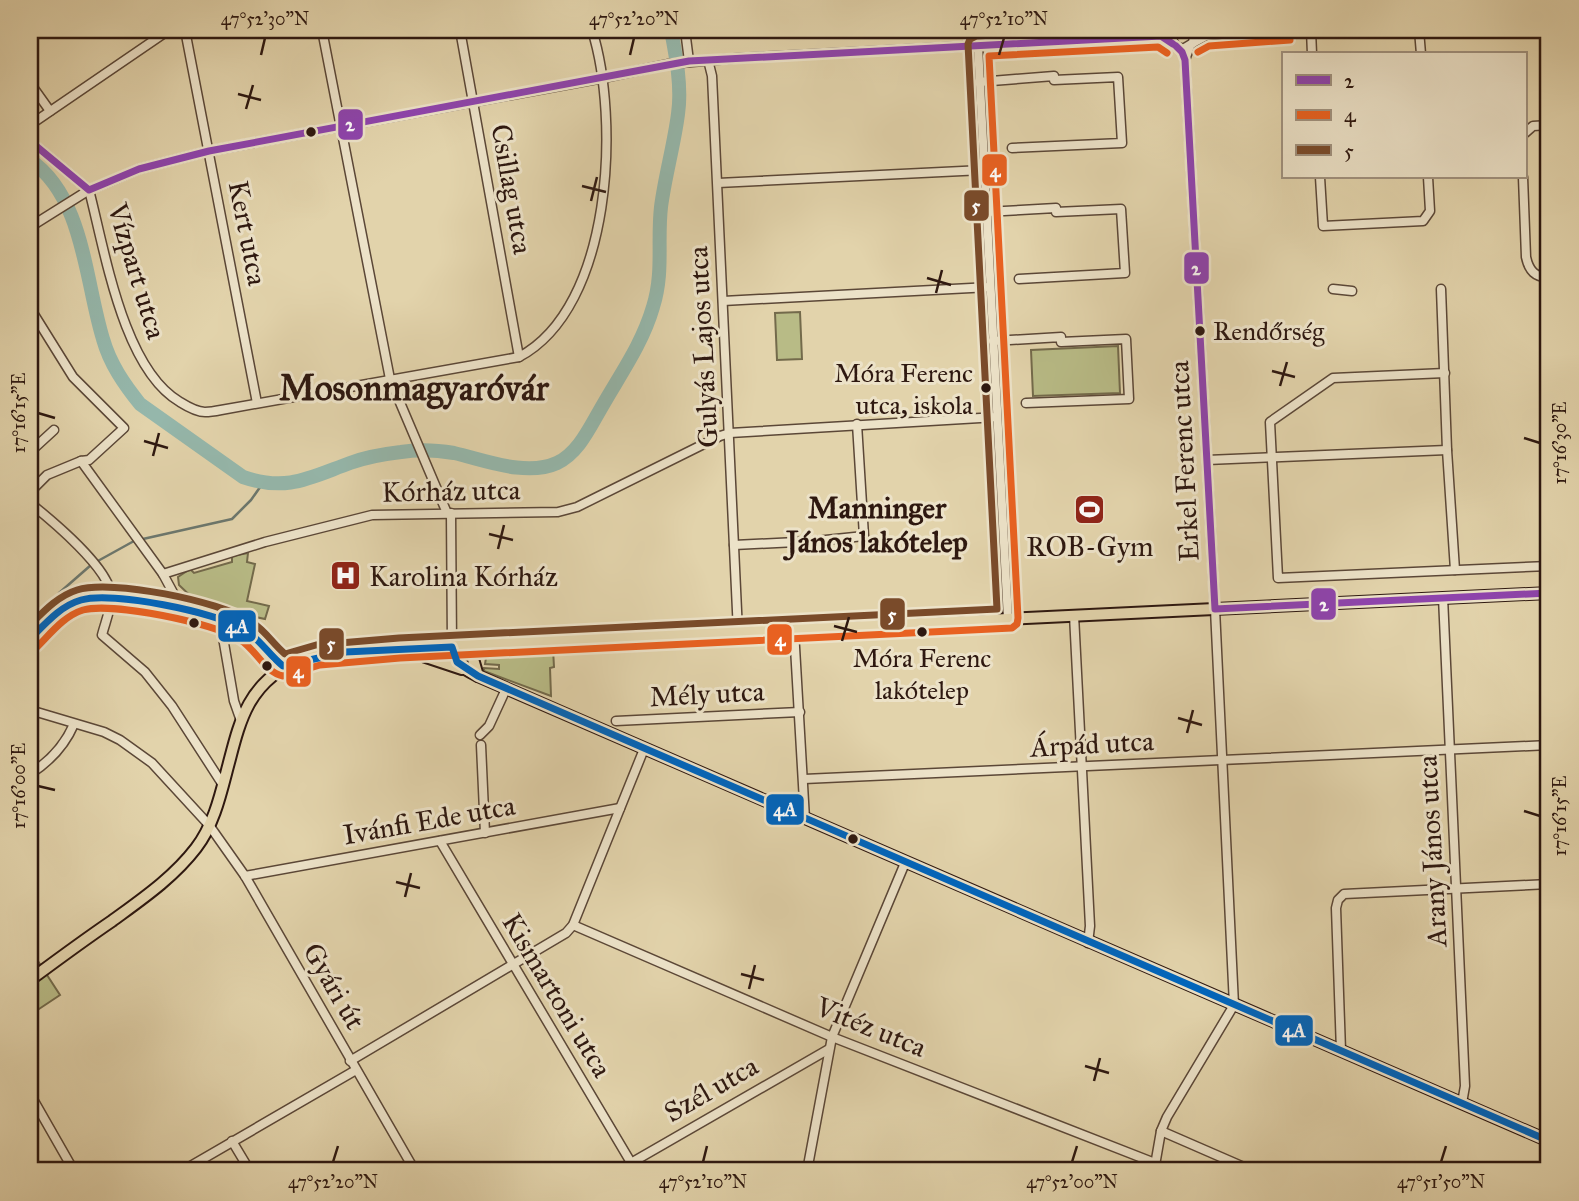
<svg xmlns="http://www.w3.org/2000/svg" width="1579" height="1201" viewBox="0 0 1579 1201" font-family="'IM FELL Great Primer',serif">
  <rect width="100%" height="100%" fill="#e2d3ab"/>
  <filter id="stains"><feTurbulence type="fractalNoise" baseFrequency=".00286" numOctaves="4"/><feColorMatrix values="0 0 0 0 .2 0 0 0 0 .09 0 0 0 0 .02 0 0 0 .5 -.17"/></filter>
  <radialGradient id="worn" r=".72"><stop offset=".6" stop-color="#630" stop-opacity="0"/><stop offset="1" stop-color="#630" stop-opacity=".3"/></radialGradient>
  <!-- green -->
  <g fill="#b8bb86" stroke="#736a4b" stroke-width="2">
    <polygon points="800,312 802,359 777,360 775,313"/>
    <polygon points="1118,346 1120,393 1033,396 1031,350"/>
    <polygon points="248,553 247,562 255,564 247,601 269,606 265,619 200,605 179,585 178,577 190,569 194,573 232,562 232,556"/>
    <polygon points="553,649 554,667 550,668 551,696 484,671 484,668 499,669 499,665 485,664 486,658 477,658 486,652"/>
    <polygon points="34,955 60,995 30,1015 30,958"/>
  </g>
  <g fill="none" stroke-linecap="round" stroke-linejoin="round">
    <!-- stream -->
    <g stroke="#6c776d" stroke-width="2.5">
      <polyline points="96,562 134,541 232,519 251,500 263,483"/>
      <polyline points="59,593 91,565"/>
    </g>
    <!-- river -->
    <path stroke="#95b7ab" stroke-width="14" d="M30 160C84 197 85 281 103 339 110 364 124 384 140 404L243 477C287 492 309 478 350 463 366 457 384 454 401 452 419 449 436 450 454 453 485 460 526 477 557 463 578 453 589 429 600 410 619 376 642 345 653 307 664 272 657 242 661 207 665 176 674 145 678 114 682 87 676 56 671 30"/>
    <defs>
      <g id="minor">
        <polyline points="185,30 257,403"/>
        <polyline points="322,30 390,379 447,513"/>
        <polyline points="460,30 519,357"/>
        <polyline points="685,30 689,61"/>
        <polyline points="1174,30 1172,40 1176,46 1183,49 1193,43 1194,36 1192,30"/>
        <polyline points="1311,30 1312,54"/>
        <polyline points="1419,30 1421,54"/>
        <polyline points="1193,43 1206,36 1289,30"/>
        <polyline points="978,46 1008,619"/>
        <polyline points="708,60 712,76 738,632"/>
        <polyline points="979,82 1054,76 1054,80 1118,77 1122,143 1012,148"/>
        <polyline points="30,83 50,111"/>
        <polyline points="30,125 169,30"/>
        <polyline points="1525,133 1533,126 1549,125"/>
        <polyline points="30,141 89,190"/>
        <polyline points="1320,177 1323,226 1423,221 1430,211 1428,177"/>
        <path d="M1523 177 1526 257C1529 271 1535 277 1549 278"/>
        <polyline points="718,183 983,170"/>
        <path d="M89 190C105 251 123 369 180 402 188 407 197 412 205 412 210 412 216 411 221 410L519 357C613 307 620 119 592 30"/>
        <polyline points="985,212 1056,208 1056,212 1121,209 1125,273 1019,279"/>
        <polyline points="30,227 89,190 111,181 139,169 209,151 603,78 669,64 739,58 1161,36 1173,44"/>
        <polyline points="1333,289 1352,291"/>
        <polyline points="1441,289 1447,450 1455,570"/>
        <polyline points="723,301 990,287"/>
        <polyline points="30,308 73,377 124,428 89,460 81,461 47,475 30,492"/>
        <polyline points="993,341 1061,337 1061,342 1126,339 1129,399 1026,403"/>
        <polyline points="1445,373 1333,378 1270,422 1278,578 1549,566"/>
        <polyline points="30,452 54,430"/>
        <polyline points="1207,460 1447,450"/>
        <polyline points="81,461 163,574 183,611"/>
        <path d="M30 503C50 519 112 570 111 597 111 609 105 623 102 635L145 672 172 706 223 785"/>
        <polyline points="451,513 452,647"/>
        <polyline points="734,545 816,541 864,536 857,424"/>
        <polyline points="163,574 265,542 372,515 558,512 577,507 720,436 730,433 997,417"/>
        <polyline points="1443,597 1465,1086 1462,1103"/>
        <polyline points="1074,615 1090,926 1088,943"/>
        <polyline points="220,620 234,701 241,721"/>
        <polyline points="794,630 805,819"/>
        <polyline points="30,710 104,732 120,740 152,763 209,825 245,876 415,1171"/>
        <polyline points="616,721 800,712"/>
        <polyline points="480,735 489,726 506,689"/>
        <polyline points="481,745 485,833"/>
        <path d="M30 774C49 762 65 745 74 724"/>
        <polyline points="804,779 1549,745"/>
        <polyline points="440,841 636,1171"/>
        <polyline points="245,876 620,808"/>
        <polyline points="573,925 832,1037 1155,1163"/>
        <polyline points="1341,1051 1336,908 1338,900 1344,894 1549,884"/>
        <polyline points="350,1061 566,933 573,925 644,749"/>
        <polyline points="30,1094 74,1171"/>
        <polyline points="1161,1131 1253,1171"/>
        <polyline points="232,1141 250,1171"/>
        <polyline points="182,1171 356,1070"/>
        <polyline points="617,1171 829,1049"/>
        <polyline points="807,1171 832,1037 905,863"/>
        <polyline points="1154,1171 1161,1131 1167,1117 1234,1005 1215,609 1185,60 1190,46"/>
      </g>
      <g id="major">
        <path d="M30 639C45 625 60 606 81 600 89 598 99 596 108 597 136 600 222 615 244 629 260 639 268 656 283 666"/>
        <path d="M452 647C453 664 464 669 478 676L1549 1141"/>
        <polyline points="408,651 462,669"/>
        <polyline points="478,676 473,659 480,646"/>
        <path d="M30 980C57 960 84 940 112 921 142 899 173 878 196 848 213 826 220 797 227 770 233 748 238 724 249 704 281 647 342 652 399 648L1549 593"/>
      </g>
    </defs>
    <!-- minor casing -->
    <use href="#minor" stroke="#5b4737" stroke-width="11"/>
    <!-- major casing -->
    <use href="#major" stroke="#2e1810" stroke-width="14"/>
    <!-- minor -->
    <use href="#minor" stroke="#ece2c8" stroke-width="8"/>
    <!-- major -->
    <use href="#major" stroke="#e2d3ab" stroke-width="10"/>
    <defs>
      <g id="bus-1">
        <polyline points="1176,46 1182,52 1185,60 1215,609 1549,593"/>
        <polyline points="30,141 89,190 139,169 209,151 689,61 1161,36 1173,44"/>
      </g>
      <g id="bus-2">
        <polyline points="1198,52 1209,46 1290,40"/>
        <path d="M37 647C51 633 64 616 83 610 112 602 214 623 239 639 256 649 264 672 283 676L320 665 400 658 1012 628 1017 624 1018 618 989 56 1158 47 1167 53"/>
      </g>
      <path id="bus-3" d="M30 625C44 611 58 596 77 590 112 579 219 601 250 621 264 629 273 644 285 654L316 645 399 638 997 609 968 44 970 39 976 36 1083 30"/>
      <path id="bus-4" d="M30 639C45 624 60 606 81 600 112 591 215 612 244 629 259 638 269 655 283 666L345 652 452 647 457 662 478 676 1549 1141"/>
    </defs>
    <!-- bus-1 casing -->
    <use href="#bus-1" stroke="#ece2c8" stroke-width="12"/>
    <!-- bus-2 casing -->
    <use href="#bus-2" stroke="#ece2c8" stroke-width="12"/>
    <!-- bus-3 casing -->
    <use href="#bus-3" stroke="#ece2c8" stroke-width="12"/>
    <!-- bus-4 casing -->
    <use href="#bus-4" stroke="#ece2c8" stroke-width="12"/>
    <!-- bus-1 -->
    <use href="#bus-1" stroke="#8e44ad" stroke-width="7"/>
    <!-- bus-2 -->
    <use href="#bus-2" stroke="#e86121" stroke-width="7"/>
    <!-- bus-3 -->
    <use href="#bus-3" stroke="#7a4b2a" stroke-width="7"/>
    <!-- bus-4 -->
    <use href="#bus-4" stroke="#0065bd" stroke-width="7"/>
  </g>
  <!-- ticks -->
  <path fill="none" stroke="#2e1810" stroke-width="2.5" d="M261 55 265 38M630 55 634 38M999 55 1004 38M238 94 261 100M246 109 253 85M582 186 606 192M591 201 597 177M927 278 951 285M936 293 942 270M1272 371 1295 377M1280 386 1287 362M38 413 55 418M1524 438 1540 443M144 441 168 448M153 456 159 433M489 534 513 540M498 549 504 525M834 626 857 632M842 641 849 617M1178 718 1202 725M1187 733 1193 710M38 786 55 790M1524 811 1540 816M396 882 420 888M405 897 411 873M741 974 764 980M749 989 755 965M1085 1066 1109 1073M1094 1081 1100 1058M333 1162 338 1146M703 1162 707 1146M1072 1162 1077 1146M1441 1162 1446 1146"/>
  <!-- icons -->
  <defs>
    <symbol id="stadium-square" viewBox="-11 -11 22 22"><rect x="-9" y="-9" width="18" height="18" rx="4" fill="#8f2418" stroke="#ece2c8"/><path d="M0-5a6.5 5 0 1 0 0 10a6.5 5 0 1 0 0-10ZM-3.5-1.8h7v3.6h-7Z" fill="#fff"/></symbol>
    <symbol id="hospital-square" viewBox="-11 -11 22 22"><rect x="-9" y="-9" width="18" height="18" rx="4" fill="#8f2418" stroke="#ece2c8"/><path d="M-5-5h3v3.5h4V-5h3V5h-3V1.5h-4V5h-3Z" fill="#fff"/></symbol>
  </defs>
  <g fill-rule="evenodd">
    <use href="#stadium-square" x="1072" y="492" width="35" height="35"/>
    <use href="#hospital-square" x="328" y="558" width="35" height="35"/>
  </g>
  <!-- markers -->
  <g fill="#2e1810" stroke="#ece2c8" stroke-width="2.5">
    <circle cx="311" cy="132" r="6"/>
    <circle cx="1200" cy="331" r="6"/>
    <circle cx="986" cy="388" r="6"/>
    <circle cx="194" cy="623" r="6"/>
    <circle cx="922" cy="632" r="6"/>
    <circle cx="267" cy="666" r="6"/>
    <circle cx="853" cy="839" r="6"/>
  </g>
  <g text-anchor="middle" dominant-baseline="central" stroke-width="6" stroke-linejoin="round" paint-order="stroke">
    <!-- bus labels -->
    <g font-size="26" fill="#2e1810" stroke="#ece2c8" text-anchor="start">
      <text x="1213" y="331">Rendőrség</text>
      <text x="973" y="373" text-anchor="end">Móra Ferenc<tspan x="973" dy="32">utca, iskola</tspan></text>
      <text x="922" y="658" text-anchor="middle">Móra Ferenc<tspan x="922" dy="32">lakótelep</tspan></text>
    </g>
    <!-- street labels -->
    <g font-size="28" fill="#2e1810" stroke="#ece2c8">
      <text transform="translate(512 189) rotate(80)">Csillag utca</text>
      <text transform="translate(248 233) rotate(79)">Kert utca</text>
      <text transform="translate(137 271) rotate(73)">Vízpart utca</text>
      <text transform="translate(703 347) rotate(-93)">Gulyás Lajos utca</text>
      <text transform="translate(1184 461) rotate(-93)">Erkel Ferenc utca</text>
      <text transform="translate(451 491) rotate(-1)">Kórház utca</text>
      <text transform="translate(707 694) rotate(-3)">Mély utca</text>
      <text transform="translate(1092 744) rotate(-3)">Árpád utca</text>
      <text transform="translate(429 820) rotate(-10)">Ivánfi Ede utca</text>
      <text transform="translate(1432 851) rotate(-93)">Arany János utca</text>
      <text transform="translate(334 986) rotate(60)">Gyári út</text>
      <text transform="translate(557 995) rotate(59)">Kismartoni utca</text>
      <text transform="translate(871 1027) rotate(22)">Vitéz utca</text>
      <text transform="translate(711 1089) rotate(-30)">Szél utca</text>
    </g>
    <!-- poi labels -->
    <g font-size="28" fill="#2e1810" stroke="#ece2c8">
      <text x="1090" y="546">ROB-Gym</text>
      <text x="369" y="576" text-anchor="start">Karolina Kórház</text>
    </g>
    <!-- neighbourhood labels -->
    <g font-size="30" font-weight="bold" fill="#2e1810" stroke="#ece2c8">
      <text x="877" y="508">Manninger<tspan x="877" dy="34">János lakótelep</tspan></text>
    </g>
    <!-- district labels -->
    <g font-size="35" font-weight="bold" fill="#2e1810" stroke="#ece2c8">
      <text x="414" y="388">Mosonmagyaróvár</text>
    </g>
  </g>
  <g stroke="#ece2c8" stroke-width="2.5">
    <rect x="337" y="108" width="27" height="33" rx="7" fill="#8e44ad"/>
    <rect x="981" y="153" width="27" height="34" rx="7" fill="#e86121"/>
    <rect x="963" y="189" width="27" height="33" rx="7" fill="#7a4b2a"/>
    <rect x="1183" y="251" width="27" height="34" rx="7" fill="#8e44ad"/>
    <rect x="1310" y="587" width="27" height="34" rx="7" fill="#8e44ad"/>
    <rect x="879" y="597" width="27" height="34" rx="7" fill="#7a4b2a"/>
    <rect x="217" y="609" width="40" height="34" rx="7" fill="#0065bd"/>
    <rect x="766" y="623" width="27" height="33" rx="7" fill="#e86121"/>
    <rect x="318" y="627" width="27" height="34" rx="7" fill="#7a4b2a"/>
    <rect x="285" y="655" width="27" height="33" rx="7" fill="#e86121"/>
    <rect x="765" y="793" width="40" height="33" rx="7" fill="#0065bd"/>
    <rect x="1274" y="1014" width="40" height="33" rx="7" fill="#0065bd"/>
  </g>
  <g font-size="19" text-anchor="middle" font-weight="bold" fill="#fff">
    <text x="350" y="131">2</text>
    <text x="995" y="177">4</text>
    <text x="976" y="212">5</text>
    <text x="1196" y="275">2</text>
    <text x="1324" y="611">2</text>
    <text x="892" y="621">5</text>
    <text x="237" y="633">4A</text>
    <text x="780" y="646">4</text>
    <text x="331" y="650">5</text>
    <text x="298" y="678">4</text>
    <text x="785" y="816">4A</text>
    <text x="1294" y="1037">4A</text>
  </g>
  <!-- margin -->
  <rect width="1579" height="1201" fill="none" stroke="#e2d3ab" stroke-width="77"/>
  <!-- legend -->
  <rect x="1282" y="52" width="245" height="126" fill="#ece2c8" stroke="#a0917e" stroke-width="2"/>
  <rect x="1296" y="75" width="35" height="10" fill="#8e44ad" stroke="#a0917e" stroke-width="2"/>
  <text x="1344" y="88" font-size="21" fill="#2e1810">2</text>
  <rect x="1296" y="110" width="35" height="10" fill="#e86121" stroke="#a0917e" stroke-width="2"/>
  <text x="1344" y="122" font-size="21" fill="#2e1810">4</text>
  <rect x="1296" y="145" width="35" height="10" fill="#7a4b2a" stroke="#a0917e" stroke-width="2"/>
  <text x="1344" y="158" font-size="21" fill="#2e1810">5</text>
  <rect x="38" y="38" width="1502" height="1124" fill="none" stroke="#2e1810" stroke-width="2.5"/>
  <g font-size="18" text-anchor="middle" fill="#2e1810">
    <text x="265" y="25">47°52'30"N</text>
    <text x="634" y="25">47°52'20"N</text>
    <text x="1004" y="25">47°52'10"N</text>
    <text transform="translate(19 413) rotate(-90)" y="6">17°16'15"E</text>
    <text transform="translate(1560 443) rotate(-90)" y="6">17°16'30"E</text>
    <text transform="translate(19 786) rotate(-90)" y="6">17°16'00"E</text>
    <text transform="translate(1560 816) rotate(-90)" y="6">17°16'15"E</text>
    <text x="333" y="1188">47°52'20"N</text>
    <text x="703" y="1188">47°52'10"N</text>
    <text x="1072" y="1188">47°52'00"N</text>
    <text x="1441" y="1188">47°51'50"N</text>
  </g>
  <rect width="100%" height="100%" filter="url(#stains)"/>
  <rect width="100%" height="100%" fill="url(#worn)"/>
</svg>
